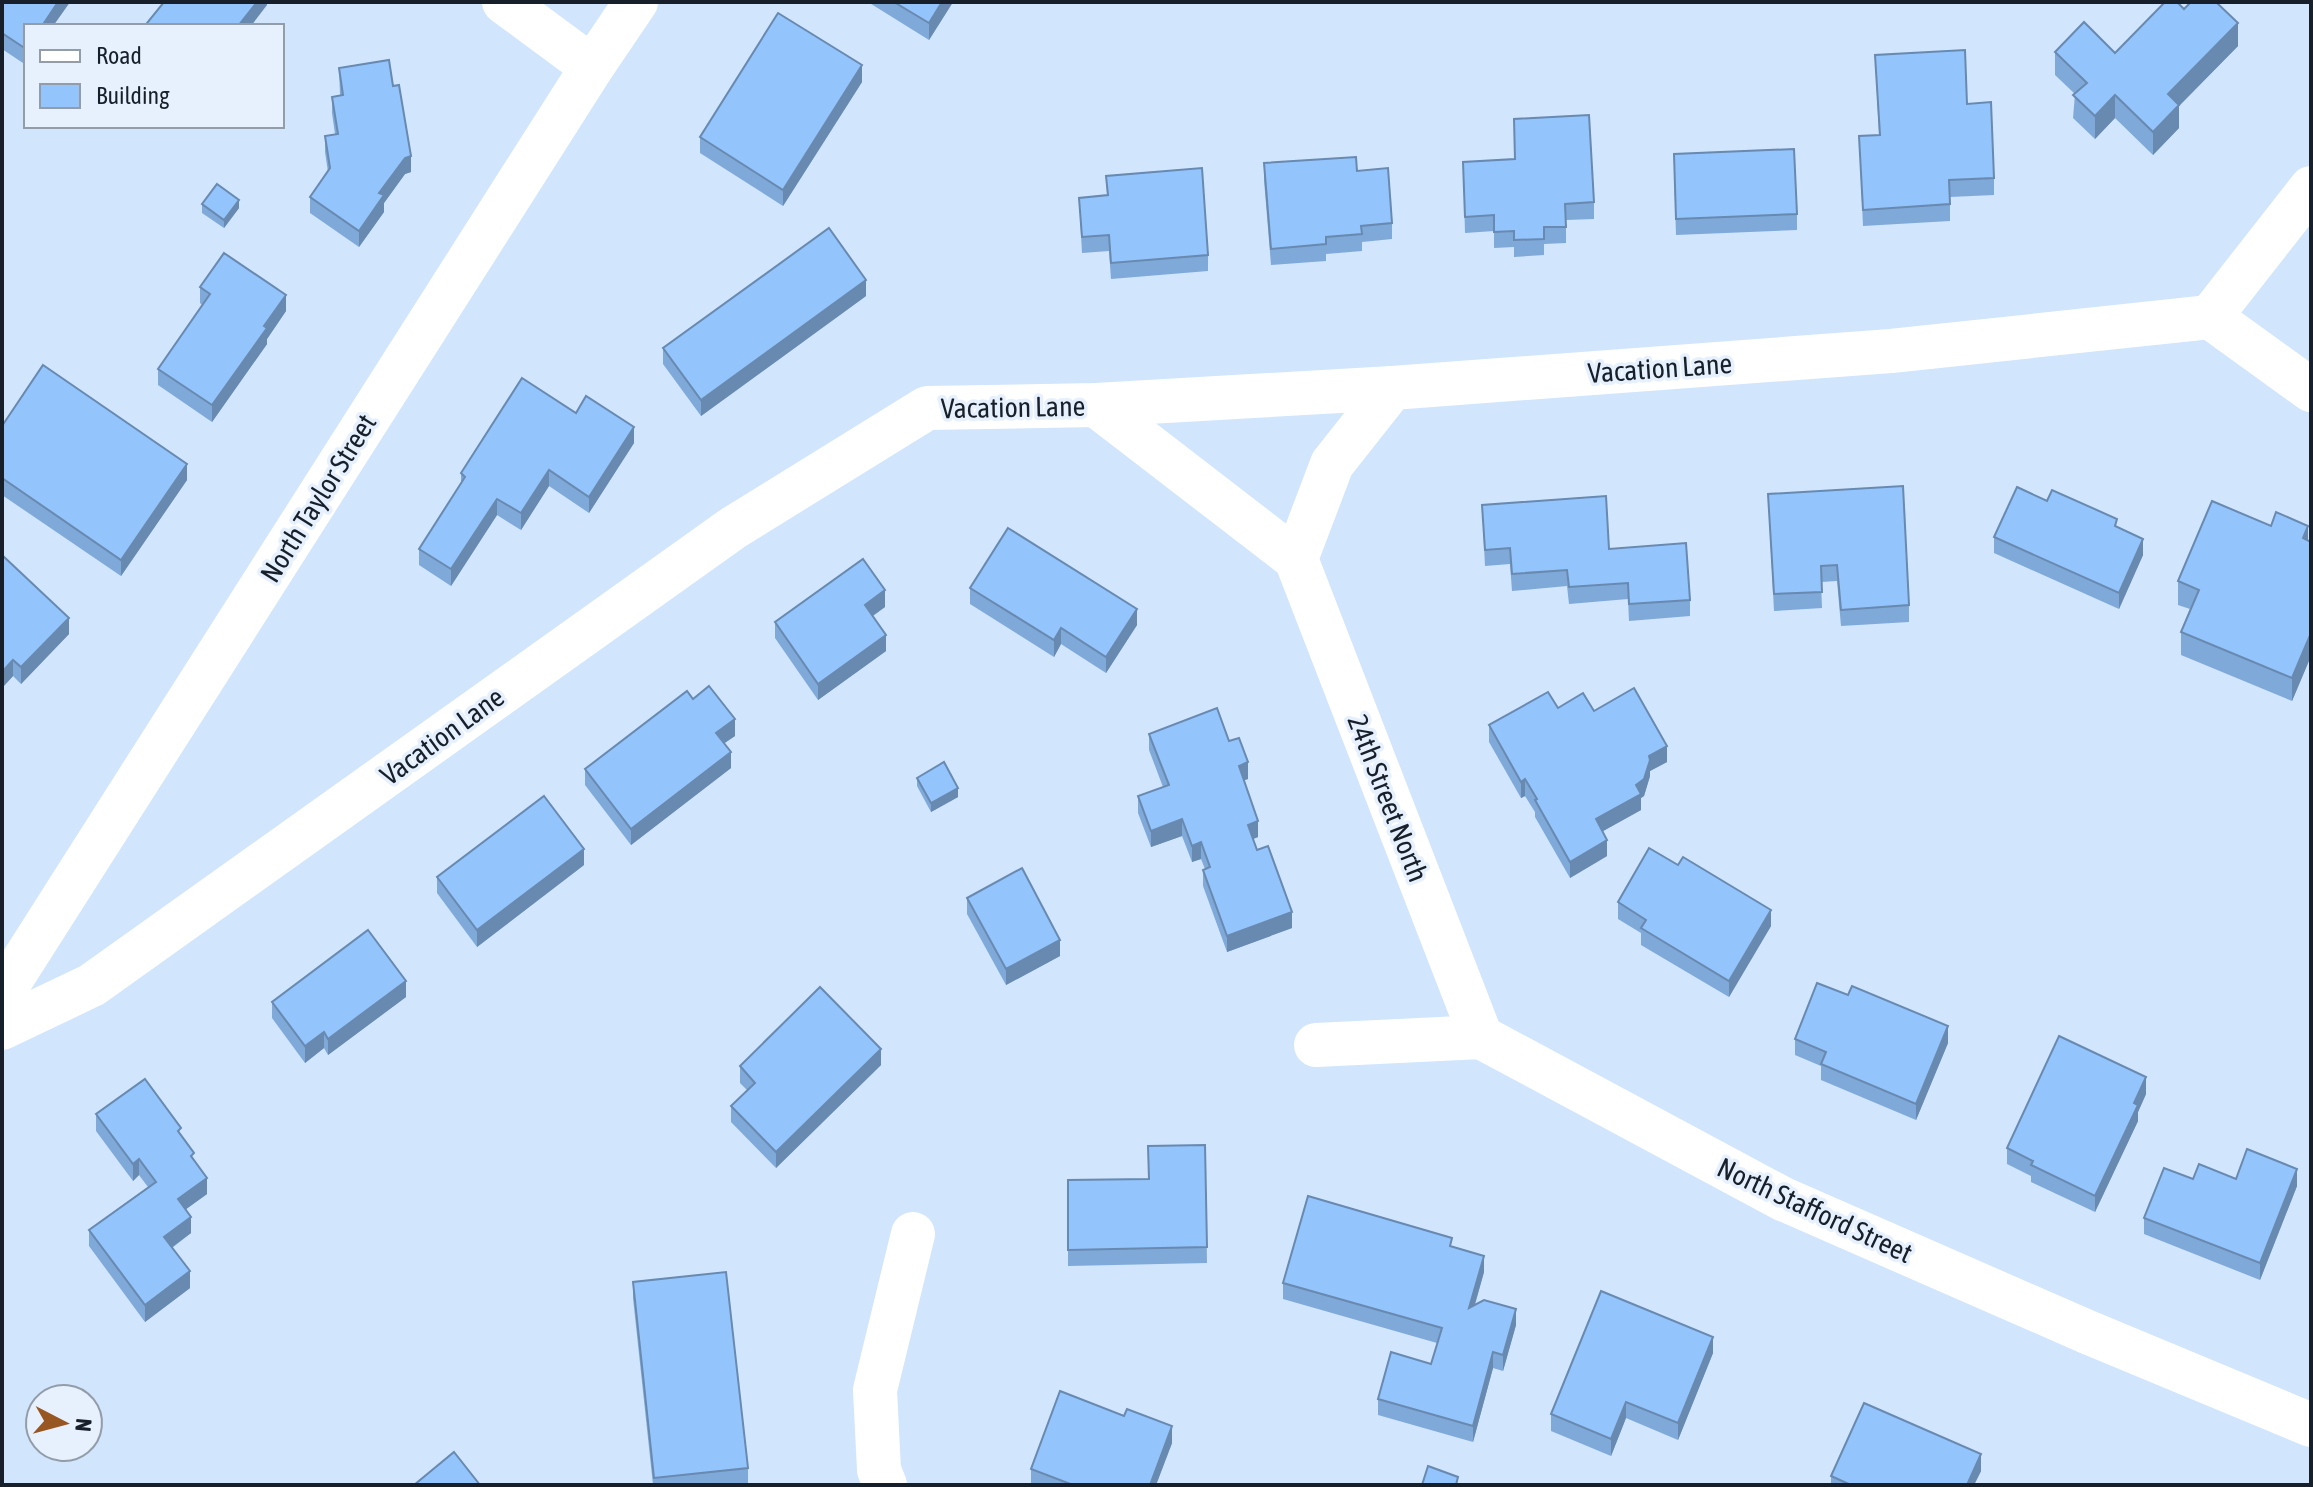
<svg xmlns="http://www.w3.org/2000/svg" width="2313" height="1487" viewBox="0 0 2313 1487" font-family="'Asap Condensed',sans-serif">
  <rect width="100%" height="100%" fill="#d1e5fd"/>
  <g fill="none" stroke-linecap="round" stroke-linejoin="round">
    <!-- minor -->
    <g stroke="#fff" stroke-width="44">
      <polyline points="504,2 592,67"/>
      <polyline points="2210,317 2311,188"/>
      <polyline points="2210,317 2311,390"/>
      <polyline points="1096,405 1296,559 1481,1037"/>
      <polyline points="1296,559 1332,464 1392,388"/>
      <polyline points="2,994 592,67 636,2"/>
      <polyline points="2,1028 92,985 733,528 927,408 1096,405 1392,388 1891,351 2210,317"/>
      <polyline points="1316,1045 1481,1037 1783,1199 2085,1331 2311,1425"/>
      <polyline points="885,1485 879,1470 875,1390 913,1234"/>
    </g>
  </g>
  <!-- wall -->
  <g fill="#7fa9d9">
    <polygon points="2,2 70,2 53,26 26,26 26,65 2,49"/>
    <polygon points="868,2 953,2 929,40"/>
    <polygon points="2184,9 2238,46 2179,106 2179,128 2153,155 2115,118 2095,139 2073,118 2075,94 2055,75 2055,52 2115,53"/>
    <polygon points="1875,55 1967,104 1994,178 1994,195 1950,197 1950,221 1863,226 1859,136 1879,135"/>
    <polygon points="339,68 393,86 411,172 405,174 384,203 384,212 359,247 310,213 310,197 328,172 325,152 325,136 335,134 332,113 332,97 340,95"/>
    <polygon points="862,82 783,206 700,153 700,137"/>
    <polygon points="1514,119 1594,202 1594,219 1566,220 1566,243 1544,244 1544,255 1514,257 1514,247 1494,248 1494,231 1465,233 1463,162 1515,159"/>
    <polygon points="1264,163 1357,171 1392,223 1392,239 1362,242 1362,251 1326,254 1326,261 1271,265 1264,180"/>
    <polygon points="1674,170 1797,214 1797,230 1676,235"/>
    <polygon points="1106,176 1208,255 1208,271 1111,279 1109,251 1082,253 1079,198 1107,195"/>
    <polygon points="202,204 239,208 224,228 202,213"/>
    <polygon points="200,287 286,311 267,339 267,344 212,422 158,385 158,369 202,305 200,303"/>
    <polygon points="866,296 701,416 663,364 663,348"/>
    <polygon points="576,413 634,443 589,513 549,486 521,530 497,515 451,586 419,565 419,549 461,484 461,473"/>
    <polygon points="2,426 187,480 121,576 2,495"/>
    <polygon points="1768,494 1909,605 1909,622 1841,626 1837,581 1821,582 1822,608 1774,611"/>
    <polygon points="2047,501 2117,527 2143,555 2119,609 1994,553 1994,537"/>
    <polygon points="1482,505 1609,549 1690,600 1690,616 1629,621 1628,599 1569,604 1567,586 1512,591 1510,564 1485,566"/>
    <polygon points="2308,540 2311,542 2311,656 2292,701 2181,655 2181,632 2190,609 2178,605 2178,581"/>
    <polygon points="2,555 69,634 21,684 13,676 2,688"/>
    <polygon points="970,588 1137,625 1106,673 1061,644 1054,657 970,604"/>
    <polygon points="885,607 873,616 886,651 818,700 775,638 775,622"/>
    <polygon points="693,699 735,736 724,743 731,768 631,845 585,785 585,769"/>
    <polygon points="1558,708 1594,711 1667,762 1650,771 1650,776 1644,796 1641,798 1641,810 1603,831 1607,856 1570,878 1535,817 1535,812 1525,796 1521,798 1489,742 1489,725"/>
    <polygon points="1149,734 1229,741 1248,779 1244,780 1258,837 1253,839 1292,928 1227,952 1203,886 1203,870 1205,869 1201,859 1192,862 1182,836 1151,847 1138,813 1138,796 1163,787 1149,750"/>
    <polygon points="917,778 958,797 931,812 917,786"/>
    <polygon points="584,865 477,947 437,893 437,877"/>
    <polygon points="1678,865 1771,926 1729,997 1641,945 1641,933 1618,919 1618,902"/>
    <polygon points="967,898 1060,956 1006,985 967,914"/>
    <polygon points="406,997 328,1055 324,1048 305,1063 272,1018 272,1002"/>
    <polygon points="1795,1039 1948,1043 1916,1120 1821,1080 1821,1066 1795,1055"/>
    <polygon points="881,1065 776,1168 731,1122 731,1106 747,1090 740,1083 740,1066"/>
    <polygon points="2146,1094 2138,1112 2138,1121 2095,1212 2031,1182 2031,1176 2007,1164 2007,1148"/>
    <polygon points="96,1114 181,1135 194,1160 207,1194 186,1209 191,1233 172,1248 190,1288 145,1322 89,1246 89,1230 148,1187 139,1175 133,1181 96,1131"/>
    <polygon points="1205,1145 1207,1263 1068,1266 1068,1180 1149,1179"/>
    <polygon points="2193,1179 2236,1179 2297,1186 2260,1280 2144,1234 2144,1218"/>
    <polygon points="1452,1247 1484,1272 1475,1305 1516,1325 1503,1371 1493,1368 1473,1442 1378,1415 1378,1399 1431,1364 1437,1343 1283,1299 1283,1283"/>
    <polygon points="633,1282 748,1468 748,1484 653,1485 633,1298"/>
    <polygon points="1713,1353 1678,1440 1626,1418 1611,1456 1551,1431 1551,1414"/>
    <polygon points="1124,1416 1172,1443 1156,1485 1031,1485 1031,1469"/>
    <polygon points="1981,1471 1974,1485 1831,1485 1831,1476"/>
  </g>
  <!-- shaded-wall -->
  <g fill="#6889b0">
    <polygon points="58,2 70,2 53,26 42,26"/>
    <polygon points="257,2 267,2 267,5 251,26 238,26"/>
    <polygon points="942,2 953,2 929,40 929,23"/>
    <polygon points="2238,23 2238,46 2179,106 2179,128 2153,155 2153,132 2168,94"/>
    <polygon points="862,65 862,82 783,206 783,190"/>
    <polygon points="2115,95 2115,118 2095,139 2095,116"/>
    <polygon points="411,156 411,172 405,174 384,203 384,212 359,247 359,231 379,193 405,158"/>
    <polygon points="239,200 239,208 224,228 224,220"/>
    <polygon points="866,280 866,296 701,416 701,400"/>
    <polygon points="286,295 286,311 267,339 267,344 212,422 212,405"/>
    <polygon points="634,427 634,443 589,513 589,497"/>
    <polygon points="187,464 187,480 121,576 121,560"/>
    <polygon points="549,470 549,486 521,530 521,513"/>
    <polygon points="497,499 497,515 451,586 451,569"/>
    <polygon points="2308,526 2308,549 2303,538"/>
    <polygon points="2143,539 2143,555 2119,609 2119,593"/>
    <polygon points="885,590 885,607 865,621 865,605"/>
    <polygon points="1137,609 1137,625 1106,673 1106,657"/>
    <polygon points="69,618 69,634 21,684 21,667"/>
    <polygon points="1061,628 1061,644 1054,657 1054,640"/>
    <polygon points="2311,633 2311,656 2292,701 2292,678"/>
    <polygon points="886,635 886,651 818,700 818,684"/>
    <polygon points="13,660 13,676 2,688 2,672"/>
    <polygon points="735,719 735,736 716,749 716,733"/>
    <polygon points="1667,746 1667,762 1650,771 1650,776 1644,796 1641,798 1641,810 1596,835 1596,819 1636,785 1649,756"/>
    <polygon points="731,752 731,768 631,845 631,829"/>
    <polygon points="1248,762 1248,779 1239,782 1239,766"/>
    <polygon points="1525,779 1525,796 1521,798 1521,782"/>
    <polygon points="958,788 958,797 931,812 931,803"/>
    <polygon points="1182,819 1182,836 1151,847 1151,831"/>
    <polygon points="1258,821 1258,837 1248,841 1248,825"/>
    <polygon points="1607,840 1607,856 1570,878 1570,862"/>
    <polygon points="1201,842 1201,859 1192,862 1192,846"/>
    <polygon points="584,849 584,865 477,947 477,930"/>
    <polygon points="1771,910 1771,926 1729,997 1729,981"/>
    <polygon points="1292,912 1292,928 1227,952 1227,936"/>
    <polygon points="1060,940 1060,956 1006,985 1006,969"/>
    <polygon points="406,981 406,997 328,1055 328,1039"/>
    <polygon points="1948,1026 1948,1043 1916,1120 1916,1104"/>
    <polygon points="324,1032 324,1048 305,1063 305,1046"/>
    <polygon points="881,1049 881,1065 776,1168 776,1152"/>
    <polygon points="2146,1077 2146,1094 2138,1112 2138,1121 2095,1212 2095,1196 2134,1103"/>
    <polygon points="139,1159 139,1175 133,1181 133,1164"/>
    <polygon points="2297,1169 2297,1186 2260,1280 2260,1263"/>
    <polygon points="207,1178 207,1194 178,1215 178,1199"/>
    <polygon points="191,1217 191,1233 164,1253 164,1237"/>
    <polygon points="1484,1256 1484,1272 1469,1324 1469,1308"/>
    <polygon points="190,1271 190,1288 145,1322 145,1305"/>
    <polygon points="1516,1309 1516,1325 1503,1371 1503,1355"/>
    <polygon points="1713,1337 1713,1353 1678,1440 1678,1423"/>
    <polygon points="1493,1352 1493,1368 1473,1442 1473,1426"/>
    <polygon points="1626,1402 1626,1418 1611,1456 1611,1439"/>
    <polygon points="1172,1426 1172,1443 1156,1485 1150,1485"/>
    <polygon points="1981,1454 1981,1471 1974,1485 1967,1485"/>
  </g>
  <!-- building -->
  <g fill="#94c4fc" stroke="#6889b0" stroke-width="2">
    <polygon points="2,2 58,2 42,26 26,26 26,49 2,33"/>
    <polygon points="164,2 257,2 238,26 151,26 147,23"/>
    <polygon points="894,2 942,2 929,23"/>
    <polygon points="2165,2 2177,2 2184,9 2191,2 2216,2 2238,23 2168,94 2179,105 2153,132 2115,95 2095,116 2073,95 2087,83 2055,52 2084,22 2115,53"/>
    <polygon points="778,13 862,65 783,190 700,137"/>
    <polygon points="1965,50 1967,104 1991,102 1994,178 1949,180 1950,204 1863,210 1859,136 1880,135 1875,55"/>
    <polygon points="389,60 393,86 399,85 411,156 405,158 379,193 384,195 359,231 310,197 330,168 325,136 338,134 332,97 343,95 339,68"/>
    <polygon points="1589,115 1594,202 1565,204 1566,227 1544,227 1544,239 1514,240 1514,231 1494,232 1494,215 1465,217 1463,162 1515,159 1514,119"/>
    <polygon points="1794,149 1797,214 1676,219 1674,154"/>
    <polygon points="1356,157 1357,171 1388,168 1392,223 1361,226 1362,234 1326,237 1326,244 1271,249 1264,163"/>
    <polygon points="1202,168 1208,255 1111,263 1109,235 1082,237 1079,198 1108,195 1106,176"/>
    <polygon points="217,184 239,200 224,220 202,204"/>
    <polygon points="829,228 866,280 701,400 663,348"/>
    <polygon points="224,253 286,295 264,326 267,328 212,405 158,369 210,294 200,287"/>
    <polygon points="43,365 187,464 121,560 2,478 2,426"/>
    <polygon points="522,378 576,413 586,396 634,427 589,497 549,470 521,513 497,499 451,569 419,549 465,477 461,473"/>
    <polygon points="1903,486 1909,605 1841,610 1837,565 1821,566 1822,592 1774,594 1768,494"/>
    <polygon points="2017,487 2047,501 2052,490 2117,519 2115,526 2143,539 2119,593 1994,537"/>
    <polygon points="1606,496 1609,549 1686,543 1690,600 1629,604 1628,583 1569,587 1567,570 1512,574 1510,548 1485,550 1482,505"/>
    <polygon points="2212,501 2271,526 2276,512 2308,526 2303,538 2311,542 2311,633 2292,678 2181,632 2199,590 2178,581"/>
    <polygon points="1008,528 1137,609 1106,657 1061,628 1054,640 970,588"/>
    <polygon points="2,555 69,618 21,667 13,660 2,672"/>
    <polygon points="863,559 885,590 865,605 886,635 818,684 775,622"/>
    <polygon points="709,686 735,719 716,733 731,752 631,829 585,769 687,691 693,699"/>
    <polygon points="1634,688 1667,746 1649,756 1650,760 1644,779 1636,785 1641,794 1596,819 1607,840 1570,862 1535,800 1537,799 1525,779 1521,782 1489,725 1548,692 1558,708 1583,693 1594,711"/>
    <polygon points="1217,708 1229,741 1239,738 1248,762 1239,766 1258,821 1248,825 1257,850 1268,846 1292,912 1227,936 1203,870 1210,867 1201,842 1192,846 1182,819 1151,831 1138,796 1169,785 1149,734"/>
    <polygon points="944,762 958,788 931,803 917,778"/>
    <polygon points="544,796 584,849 477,930 437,877"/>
    <polygon points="1649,848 1678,865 1683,857 1771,910 1729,981 1641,928 1646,920 1618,902"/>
    <polygon points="1022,868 1060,940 1006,969 967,898"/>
    <polygon points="368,930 406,981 328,1039 324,1032 305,1046 272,1002"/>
    <polygon points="1817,983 1848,995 1852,986 1948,1026 1916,1104 1821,1064 1826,1052 1795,1039"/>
    <polygon points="820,987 881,1049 776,1152 731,1106 755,1083 740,1066"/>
    <polygon points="2059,1036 2146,1077 2134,1103 2138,1105 2095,1196 2031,1165 2033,1161 2007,1148"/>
    <polygon points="145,1079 181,1128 178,1131 194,1153 191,1156 207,1178 178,1199 191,1217 164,1237 190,1271 145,1305 89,1230 156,1182 139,1159 133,1164 96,1114"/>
    <polygon points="1205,1145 1207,1247 1068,1250 1068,1180 1149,1179 1148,1146"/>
    <polygon points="2247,1149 2297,1169 2260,1263 2144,1218 2164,1168 2193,1179 2199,1164 2236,1179"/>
    <polygon points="1308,1196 1452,1238 1450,1246 1484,1256 1469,1308 1484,1300 1516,1309 1503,1355 1493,1352 1473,1426 1378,1399 1391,1352 1431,1364 1442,1328 1283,1283"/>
    <polygon points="726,1272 748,1468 654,1478 633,1282"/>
    <polygon points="1601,1291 1713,1337 1678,1423 1626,1402 1611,1439 1551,1414"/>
    <polygon points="1060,1391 1124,1416 1127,1409 1172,1426 1150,1485 1073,1485 1031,1469"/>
    <polygon points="1864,1403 1981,1454 1967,1485 1851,1485 1831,1476"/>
    <polygon points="454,1452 480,1485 414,1485"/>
    <polygon points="1428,1466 1458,1477 1456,1485 1422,1485"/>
  </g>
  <g text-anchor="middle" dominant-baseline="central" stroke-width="7" stroke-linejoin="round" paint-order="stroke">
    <!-- street labels -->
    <g font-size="28" fill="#161f2a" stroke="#e7f1fd">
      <text transform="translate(1660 368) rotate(-4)">Vacation Lane</text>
      <text transform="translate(1013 407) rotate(-1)">Vacation Lane</text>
      <text transform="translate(318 498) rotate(-58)">North Taylor Street</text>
      <text transform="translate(442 736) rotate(-36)">Vacation Lane</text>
      <text transform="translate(1388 798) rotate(69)">24th Street North</text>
      <text transform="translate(1815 1210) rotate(25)">North Stafford Street</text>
    </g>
  </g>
  <!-- border -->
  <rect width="2313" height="1487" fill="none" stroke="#161f2a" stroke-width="8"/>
  <!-- legend -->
  <rect x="24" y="24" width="260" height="104" fill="#e7f1fd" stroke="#939da9" stroke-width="2"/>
  <rect x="40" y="50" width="40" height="12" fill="#ffffff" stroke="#939da9" stroke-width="2"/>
  <text x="96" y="64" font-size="24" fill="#161f2a">Road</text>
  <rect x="40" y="84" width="40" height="24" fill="#94c4fc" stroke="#939da9" stroke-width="2"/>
  <text x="96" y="104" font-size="24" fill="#161f2a">Building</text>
  <!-- north arrow -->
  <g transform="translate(64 1423) rotate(96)"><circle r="38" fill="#e7f1fd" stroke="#939da9" stroke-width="2"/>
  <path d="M0-6L14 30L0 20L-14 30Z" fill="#985722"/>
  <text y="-12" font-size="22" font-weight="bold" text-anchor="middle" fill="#161f2a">N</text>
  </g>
</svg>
